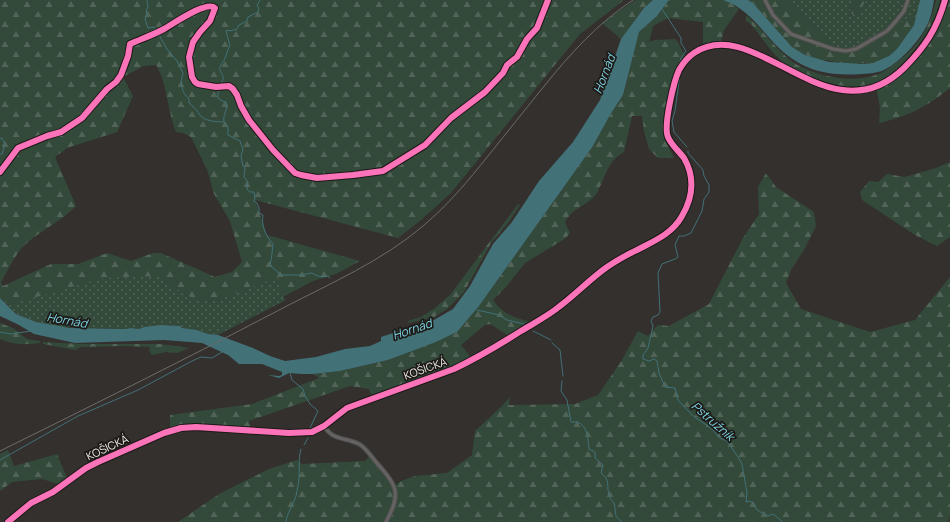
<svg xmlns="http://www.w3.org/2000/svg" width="950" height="522" viewBox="0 0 950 522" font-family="Manrope,sans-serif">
  <defs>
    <pattern id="forest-firs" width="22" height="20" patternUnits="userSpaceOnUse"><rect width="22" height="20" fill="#334a3b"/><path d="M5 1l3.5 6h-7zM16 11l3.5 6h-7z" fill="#516457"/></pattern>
    <pattern id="garden-dots" width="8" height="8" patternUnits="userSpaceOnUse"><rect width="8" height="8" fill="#334a3b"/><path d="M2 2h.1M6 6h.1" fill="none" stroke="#516457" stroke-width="1.8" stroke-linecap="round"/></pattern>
  </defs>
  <rect width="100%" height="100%" fill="#33302d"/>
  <!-- forest -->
  <g fill="url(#forest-firs)" fill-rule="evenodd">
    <path d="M0 0H624L580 34 451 193 421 220 398 238 255 200 267 235 360 261 336 274 313 281 283 297 278 277 230 295H228L222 299 201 301 185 295 159 276 30 300 8 305 0 298ZM156 65C168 85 167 110 176 132L183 133 191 137 207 169 214 194 230 221 242 262 232 272 215 277 161 253H153L131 261 107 253 78 264H51L3 286 1 283C8 269 16 252 28 242 44 229 61 221 76 206L55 157 67 148 117 132 133 96 123 77 144 66Z"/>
    <polygon points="635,0 653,0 644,8 621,39 602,23"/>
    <path d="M671 0H723L729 2 739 9 724 30 721 42 703 48V22L668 18 653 26 649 42 655 40 675 39 678 42 685 56V64L671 99 665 123 664 138 674 158H658L649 149 644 131 642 116H632L624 152C606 162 606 177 597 193 592 201 580 206 573 212 570 214 567 219 565 222L570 233 566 238 525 263 506 287 493 300C503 315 518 319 535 323L512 338 490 324 485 325 461 345 473 360 373 398 369 389 350 386 249 421 251 429 224 428 179 430 174 431 170 428V415L252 404 319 378 313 374 340 371 388 360 436 342 457 332 479 306 593 146 610 115 623 95 639 32 657 16 668 1Z"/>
    <polygon points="748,0 787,0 788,3 815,27 835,51 906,14 917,14 914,25 897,49 889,56 873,63 847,64 818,59 805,55 792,47 753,3"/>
    <polygon points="855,0 867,0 854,17 850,11"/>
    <path d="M936 0H940C934 24 926 36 910 55 886 83 865 92 829 83 817 80 804 75 792 69 775 59 763 39 751 24L746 21V15C764 30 776 51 796 64 818 77 854 84 878 74 883 73 887 69 891 66 916 50 930 29 936 0Z"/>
    <path d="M945 0H950V88C926 107 909 116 879 123L880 108 876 87 894 77 930 36Z"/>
    <polygon points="950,162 950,237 937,246 915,235 862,200 860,192 869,181 878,182 887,174 905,177 936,168"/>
    <polygon points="766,173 776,187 814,212 816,226 805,248 791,270 786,283 801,309 870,332 915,320 950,277 950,516 948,522 178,522 219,494 269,469 297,460 302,464 365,461 370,455 395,485 401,481 415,476 447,473 472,455 475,431 501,407 510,397 509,405 575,404 598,395 622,360 638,331 648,336 658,325 669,326 709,304 743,238 759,214 758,187"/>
    <polygon points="518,204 520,205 509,222 491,243 464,292 447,309 434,317 409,323 408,321 421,317 435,308 450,295"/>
    <path d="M0 323 13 328 27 339 40 341V343C25 345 14 345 0 339Z"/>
    <polygon points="43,342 81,344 161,344 189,348 177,353 166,352 152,355 149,351 150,347 122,346 81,347 75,350 43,344"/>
    <polygon points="8,450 14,466 57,454 66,476 70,478 62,485 42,479 12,482 0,491 0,454"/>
  </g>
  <!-- garden -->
  <g fill="url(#garden-dots)">
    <polygon points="787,0 855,0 850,11 854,17 867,0 920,0 917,14 907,18 868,46 835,51 815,27 788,3"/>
    <path d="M159 276 185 295 201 301 222 299 228 295H230L278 277 283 297 286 300 218 335 208 334 197 330 187 329 172 325 144 327 139 329 131 328 125 329C92 328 46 331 17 314 14 312 11 308 8 305L103 278Z"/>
  </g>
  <!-- water -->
  <g fill="#427178">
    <polygon points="653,0 671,0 668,1 657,16 639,32 623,95 610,115 593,146 479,306 457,332 436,342 388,360 340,371 313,374 301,374 289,373 279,378 268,375 279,376 282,375 282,372 262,364 239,364 228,355 202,343 164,340 75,343 34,334 19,325 0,316 0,298 16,314 36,322 70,328 125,329 131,328 139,329 144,327 162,325 180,326 182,328 197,330 208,334 218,335 253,348 270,356 285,361 316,357 345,349 370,346 381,341 381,337 384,336 434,320 453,309 470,286 493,244 512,222 539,181 573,142 600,100 621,39 644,8"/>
    <path d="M723 0H748L753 3 792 47 805 55 829 62 863 64 873 63 889 56 897 49 914 25 920 0H934C933 6 932 12 930 18 924 37 900 63 882 71 875 73 868 74 861 74 836 76 812 73 791 58 765 40 755 11 723 0Z"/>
  </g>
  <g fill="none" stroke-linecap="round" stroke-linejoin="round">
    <!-- stream -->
    <g stroke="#427178" stroke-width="1">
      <polyline points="147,0 148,7 146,11 147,14 145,19 148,28 154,27 155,31"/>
      <polyline points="662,9 681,38 681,43 686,51 681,58 678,69"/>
      <path d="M156 34 159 35 167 49 177 61 183 73C180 83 181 92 189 99V103C196 109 195 108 200 115 203 121 218 122 224 122L228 127V135L240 141 241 144 243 149 241 156 243 166 245 167 244 177 248 182 247 189 250 192H254L255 198 254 201 257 203 259 208V213L263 215C261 226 266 236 273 244 272 252 272 257 270 265L281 275H301L312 273C317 276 322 278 328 276L330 278"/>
      <polyline points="680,74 675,111 672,121 674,132 687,147"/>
      <path d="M224 121C222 115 229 109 226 102L222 101 218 98C217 91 221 86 223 79 224 75 221 74 220 70 219 65 224 62 225 58 227 54 227 50 230 46L226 31 227 30 230 31 237 29 239 25 247 21 248 17 258 12 259 9 257 5 260 0"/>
      <polyline points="0,139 2,138 5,144 2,154 0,154"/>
      <polyline points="688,151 688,153 703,170 704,176 709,185 709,192 704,199 702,211 691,233 684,236 679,236 675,245 678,257 675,259 662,264 658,273 660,312 658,315 653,317 651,321 653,326 648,348 643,355 643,359 649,361 654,359 657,361 659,373 665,387 675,388 678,400 692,415 712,429 720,438 727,441 738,457 742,464 747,493 746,502 749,501 753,503 757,510 768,516 773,514 783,522"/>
      <polyline points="477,310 499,315 507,320 524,324"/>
      <polyline points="533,331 551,340"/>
      <polyline points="0,332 11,334 31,331"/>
      <polyline points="552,343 560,350 563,376"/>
      <polyline points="290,373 292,380 303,389 305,396 310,404 318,411 310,428"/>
      <path d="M562 381 561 391 567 400 571 422C573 422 575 422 577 422 588 425 588 440 589 449L595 452V458L603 465 601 473C611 481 606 484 609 495 609 498 612 500 614 503 617 512 612 515 622 522"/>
      <polyline points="304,445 308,438"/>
      <polyline points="0,460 78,416 138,390 192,361 201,357 212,358 222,352"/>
      <path d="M286 522C287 512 293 506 296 496 297 490 299 483 299 477 300 468 298 459 301 449"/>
    </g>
    <defs>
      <g id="minor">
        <polyline points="765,0 773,15 791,34 833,49 846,51 856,49 887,31 896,21 904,11 908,0"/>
        <path d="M324 426C333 441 345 437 359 444 365 447 371 456 376 462 397 486 402 493 386 522"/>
      </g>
      <path id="tertiary" d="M8 522 31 503 53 492 86 468 98 462 164 433 181 428 196 427 289 433 312 432 324 426 347 408 454 369C477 358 499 345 521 331 534 323 548 316 560 306 576 294 590 279 607 267 616 261 626 255 637 250 654 241 672 234 682 216 693 197 695 177 684 158 679 151 671 145 668 137 663 126 674 81 679 70 683 63 688 57 694 53 756 12 829 141 904 68 925 47 937 29 945 0"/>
    </defs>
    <!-- minor casing -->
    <use href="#minor" stroke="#504e4c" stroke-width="5"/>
    <!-- tertiary casing -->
    <use href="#tertiary" stroke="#504e4c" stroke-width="6"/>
    <!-- minor -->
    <use href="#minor" stroke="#646262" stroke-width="3"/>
    <!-- tertiary -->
    <use href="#tertiary" stroke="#646262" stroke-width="4"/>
    <!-- rail -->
    <path stroke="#6d6b69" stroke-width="1" d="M0 451C95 404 190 357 283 308 331 283 382 261 423 226 448 205 468 181 488 156 507 132 526 109 545 85 571 53 598 23 633 0"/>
    <defs>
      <g id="cycleway">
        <path d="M0 172 18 148 47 136 61 132 82 118 107 89 116 82 121 75 128 56 130 44C141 39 153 35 164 29 173 24 207 0 215 8L210 21 200 32 193 42 189 57 192 77 195 82 198 84 216 87 229 86 233 89 237 95 241 106 249 120 273 150 295 173 301 175 317 178 353 175 383 171 425 145 451 118 485 92 503 73 507 65 517 57 527 39 537 28 548 0"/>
        <path d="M8 522 31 503 53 492 86 468 98 462 164 433 181 428 196 427 289 433 312 432 324 426 347 408 454 369C477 358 499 345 521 331 534 323 548 316 560 306 576 294 590 279 607 267 616 261 626 255 637 250 654 241 672 234 682 216 693 197 695 177 684 158 679 151 671 145 668 137 663 126 674 81 679 70 683 63 688 57 694 53 756 12 829 141 904 68 925 47 937 29 945 0"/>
      </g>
    </defs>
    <!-- cycleway casing -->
    <use href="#cycleway" stroke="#1c1916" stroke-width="8"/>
    <!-- cycleway -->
    <use href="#cycleway" stroke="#fb73b8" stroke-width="6"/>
  </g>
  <g text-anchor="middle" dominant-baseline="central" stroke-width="3.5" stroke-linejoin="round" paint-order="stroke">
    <!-- street labels -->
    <g font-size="11" fill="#efebe7" stroke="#1c1916">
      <text transform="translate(425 368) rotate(-20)">KOŠICKÁ</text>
      <text transform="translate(107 447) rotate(-25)">KOŠICKÁ</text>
    </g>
    <!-- water labels -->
    <g font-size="12" font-style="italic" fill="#7ed6e5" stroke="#1c1916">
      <text transform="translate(604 74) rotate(-69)">Hornád</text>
      <text transform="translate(67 320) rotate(10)">Hornád</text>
      <text transform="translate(412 329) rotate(-19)">Hornád</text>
      <text transform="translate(713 421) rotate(41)">Pstružník</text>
    </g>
  </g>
</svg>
